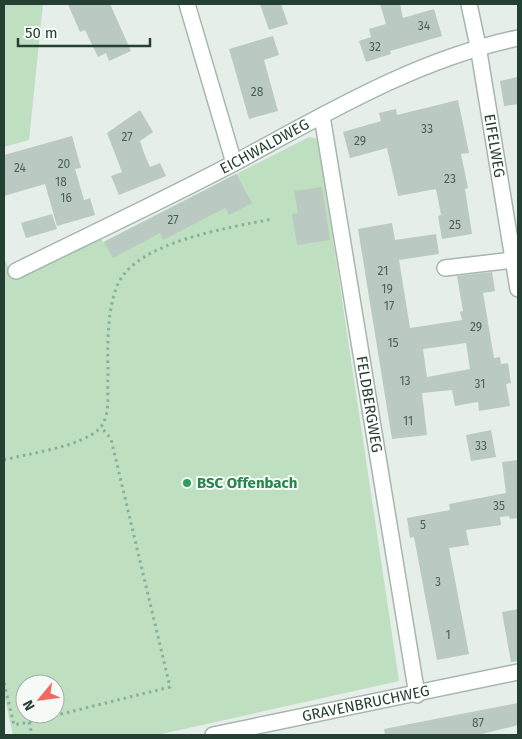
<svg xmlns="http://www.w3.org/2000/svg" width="522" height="739" viewBox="0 0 522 739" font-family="'Fira Sans',sans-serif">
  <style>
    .green { fill: #bfdfc1; fill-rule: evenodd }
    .building { fill: #bac9c1; fill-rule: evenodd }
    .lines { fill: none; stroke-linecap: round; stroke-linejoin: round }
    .minor-casing { stroke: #a7b6ae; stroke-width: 18 }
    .path { stroke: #86b19c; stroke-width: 3; stroke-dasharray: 2.5 4; stroke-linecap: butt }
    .minor { stroke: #fff; stroke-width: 15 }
    .leisure-dot { fill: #2e9e5b; stroke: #f6faf7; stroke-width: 2 }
    .labels { text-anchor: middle; stroke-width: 4; stroke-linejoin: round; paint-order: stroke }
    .number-label { font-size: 12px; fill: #4a6256 }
    .street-label { font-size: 15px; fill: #244033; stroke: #f6faf7 }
    .leisure-label { font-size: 15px; font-weight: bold; fill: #27864d; stroke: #f6faf7; text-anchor: start }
  </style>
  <rect width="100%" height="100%" fill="#e5eee8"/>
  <path class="green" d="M4 4H43L29 140 4 147Z
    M309 137 318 139 399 681 157 735H13L4 695V258L13 278 98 234 103 242ZM25 684H55V714H25Z"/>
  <path class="building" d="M68 4H110L131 51 109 61 106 53 98 57 85 30 80 32Z
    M260 4H281L288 24 269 30Z
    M380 4H400L403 18 434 9 442 36 390 51 391 54 366 62 359 41 371 37 369 29 386 24Z
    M273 36 279 55 264 60 278 111 249 119 229 49Z
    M518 77V104L504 106 500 81Z
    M458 100 469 153 461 154 468 188 465 189 472 234 442 239 438 216 441 215 436 189 398 196 387 148 350 158 343 132 381 121 379 113 396 109 397 115Z
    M140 110 153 132 140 141 144 153 150 167 160 163 166 176 119 195 111 176 122 172 107 133Z
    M72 136 81 168 75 169 80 186 84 200 90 198 95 215 57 226 45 184 4 196V155Z
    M236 174 252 203 229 215 225 208 163 240 160 233 113 258 104 242Z
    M322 187 330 240 297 245 292 214 298 213 294 191Z
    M52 214 57 229 26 238 21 223Z
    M392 223 395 240 436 234 439 254 399 260 410 328 462 320 460 312 463 311 457 276 492 272 495 291 483 293 494 358 500 357 501 364 508 363 511 383 506 384 510 406 479 411 478 402 455 406 452 390 422 393 427 435 392 439 358 229ZM466 343 470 369 427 377 423 349Z
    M491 430 496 457 471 461 466 435Z
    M518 460V518L510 519 509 516 500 517 501 525 466 530 469 545 449 548 469 654 437 660 414 537 410 538 407 518 450 510 449 504 506 493 502 462Z
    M518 609V661L511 662 502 612Z
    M518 703V725L478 735H385L384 729Z"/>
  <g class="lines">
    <g class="minor-casing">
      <g id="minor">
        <path d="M187 4 234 163"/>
        <path id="s1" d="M469 4 478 46 518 289"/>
        <path id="s2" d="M322 116 417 695"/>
        <path d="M445 268 513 260"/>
        <path id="s3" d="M16 271C89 235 164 200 236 162 327 113 417 59 518 38"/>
        <path id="s4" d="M213 735 518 672"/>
      </g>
    </g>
    <path class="path" d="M4 460C29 453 82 447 100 428 111 415 107 392 108 376 108 346 106 315 117 286 135 241 230 228 272 219
      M4 683 14 725 29 722 32 735
      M29 722 170 687 111 439 101 427"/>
    <use href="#minor" class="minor"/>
  </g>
  <circle class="leisure-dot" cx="187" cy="483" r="5"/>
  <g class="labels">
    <g class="number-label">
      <text x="424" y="30">34</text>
      <text x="375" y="51">32</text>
      <text x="257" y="96">28</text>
      <text x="427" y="133">33</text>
      <text x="127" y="141">27</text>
      <text x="360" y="145">29</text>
      <text x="64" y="168">20</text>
      <text x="20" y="172">24</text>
      <text x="450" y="183">23</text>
      <text x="61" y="186">18</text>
      <text x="66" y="202">16</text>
      <text x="173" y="224">27</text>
      <text x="455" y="229">25</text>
      <text x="383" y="275">21</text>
      <text x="387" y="293">19</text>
      <text x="389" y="310">17</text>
      <text x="476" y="331">29</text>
      <text x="393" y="347">15</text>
      <text x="405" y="385">13</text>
      <text x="480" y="388">31</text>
      <text x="408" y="425">11</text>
      <text x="481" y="450">33</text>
      <text x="499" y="510">35</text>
      <text x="423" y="529">5</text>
      <text x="438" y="586">3</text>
      <text x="448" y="639">1</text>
      <text x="478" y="727">87</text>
    </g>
    <g class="street-label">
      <text dy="5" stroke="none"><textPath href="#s3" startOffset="278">EICHWALDWEG</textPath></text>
      <text dy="5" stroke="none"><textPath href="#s1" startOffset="144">EIFELWEG</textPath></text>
      <text dy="5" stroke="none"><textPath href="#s2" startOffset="292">FELDBERGWEG</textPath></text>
      <text dy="5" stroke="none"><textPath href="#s4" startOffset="156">GRAVENBRUCHWEG</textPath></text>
    </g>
    <g class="leisure-label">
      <text x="197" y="488">BSC Offenbach</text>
    </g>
  </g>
  <rect width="522" height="739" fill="none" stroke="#244033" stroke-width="10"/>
  <g transform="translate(40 699) rotate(241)"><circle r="24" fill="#f6faf7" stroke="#a2b0a9"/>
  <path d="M0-4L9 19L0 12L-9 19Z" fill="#f06a62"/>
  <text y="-8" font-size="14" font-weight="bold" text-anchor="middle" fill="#244033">N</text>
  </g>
  <path d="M18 38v8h132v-8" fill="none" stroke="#244033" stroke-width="2.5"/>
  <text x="25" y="38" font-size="15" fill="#244033" stroke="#f6faf7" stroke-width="4" paint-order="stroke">50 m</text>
</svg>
